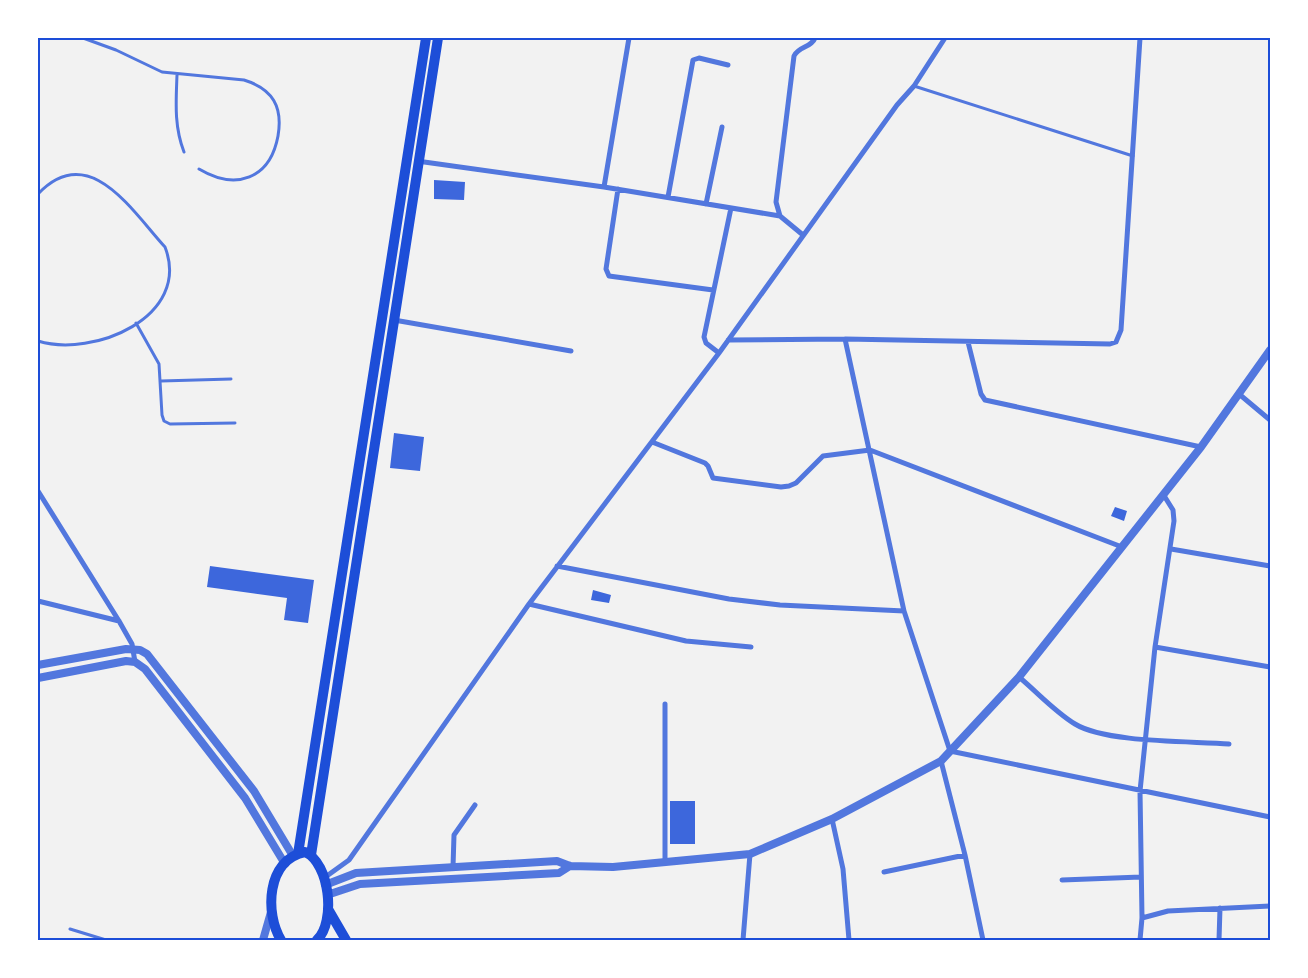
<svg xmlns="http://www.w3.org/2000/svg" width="1308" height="978" viewBox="0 0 1308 978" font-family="Literata,serif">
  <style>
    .building { fill: #3d67dc }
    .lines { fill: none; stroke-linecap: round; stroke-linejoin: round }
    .service { stroke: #5277de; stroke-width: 3 }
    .minor { stroke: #5277de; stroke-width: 5 }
    .tertiary { stroke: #5277de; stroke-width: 8 }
    .primary { stroke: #1d4ed8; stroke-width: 10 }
    .neatline { fill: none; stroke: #1d4ed8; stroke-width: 2 }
  </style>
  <rect width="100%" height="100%" fill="#f2f2f2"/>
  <path class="building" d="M434 180 465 182 464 200 434 199Z
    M394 433 424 437 420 471 390 468Z
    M1115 507 1127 511 1124 521 1111 516Z
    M210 566 314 580 308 623 284 620 287 598 207 587Z
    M593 590 611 595 609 603 591 600Z
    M670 801H695V844H670Z"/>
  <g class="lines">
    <path class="service" d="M83 38 116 50 162 72 244 80C273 89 283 107 278 136 270 179 236 191 199 169
      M177 75C176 102 174 126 184 152
      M914 86 1133 156
      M38 194C89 140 132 211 165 247 192 317 93 358 38 341
      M136 323 159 364 162 415 164 421 170 424 235 423
      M161 381 231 379
      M70 929 106 940"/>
    <path class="minor" d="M417 161 604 187 780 216
      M604 187 629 38
      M618 189 606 269 609 276 713 290
      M668 197 693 60 699 58 728 65
      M706 204 722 127
      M803 235 780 216 776 202 794 56C799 46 811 48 815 38
      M394 320 571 351
      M845 339 1110 344 1116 342 1121 330 1140 38
      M728 340 845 339 904 611 950 751 1270 817
      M968 342 981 394 985 400 1201 447
      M719 353 706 343 704 337 731 208
      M1239 394 1270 420
      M652 442 705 463 708 466 713 478 781 487 789 486 796 483 823 456 870 450 1122 547
      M38 491 119 621 132 644 135 662
      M1171 549 1270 566
      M557 566 729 599 780 605 904 611
      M38 601 119 621
      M529 604 686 641 751 647
      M1155 647 1270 667
      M1019 677C1037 692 1055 712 1075 724 1106 743 1190 741 1229 744
      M665 704V862
      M941 761 965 855 983 940
      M832 819 843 869 849 940
      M453 867 454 835 475 805
      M884 872 965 855
      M324 878 349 860 529 604 719 353 897 105 914 86 945 38
      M1062 880 1141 877
      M1142 918 1168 911 1270 906
      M743 940 750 854
      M1140 940 1142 918 1140 791 1155 647 1174 521 1173 510 1163 494
      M1219 940 1220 908"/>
    <path class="tertiary" d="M38 665 126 649 140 650 147 654 254 791 293 856
      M38 678 126 661 135 662 145 669 245 798 285 864
      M325 885 356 873 557 861 570 866 613 867 750 854 832 819 941 761 1019 677 1201 447 1270 350
      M327 895 360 884 559 873 570 866
      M263 940 271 912"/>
    <path class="primary" d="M298 854 426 38
      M311 855 438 38
      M328 909 346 940
      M281 940C265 914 266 860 305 852 330 863 336 922 317 940"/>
  </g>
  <rect width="1308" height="978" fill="none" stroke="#ffffff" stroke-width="78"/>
  <rect x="39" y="39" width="1230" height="900" class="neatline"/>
</svg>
